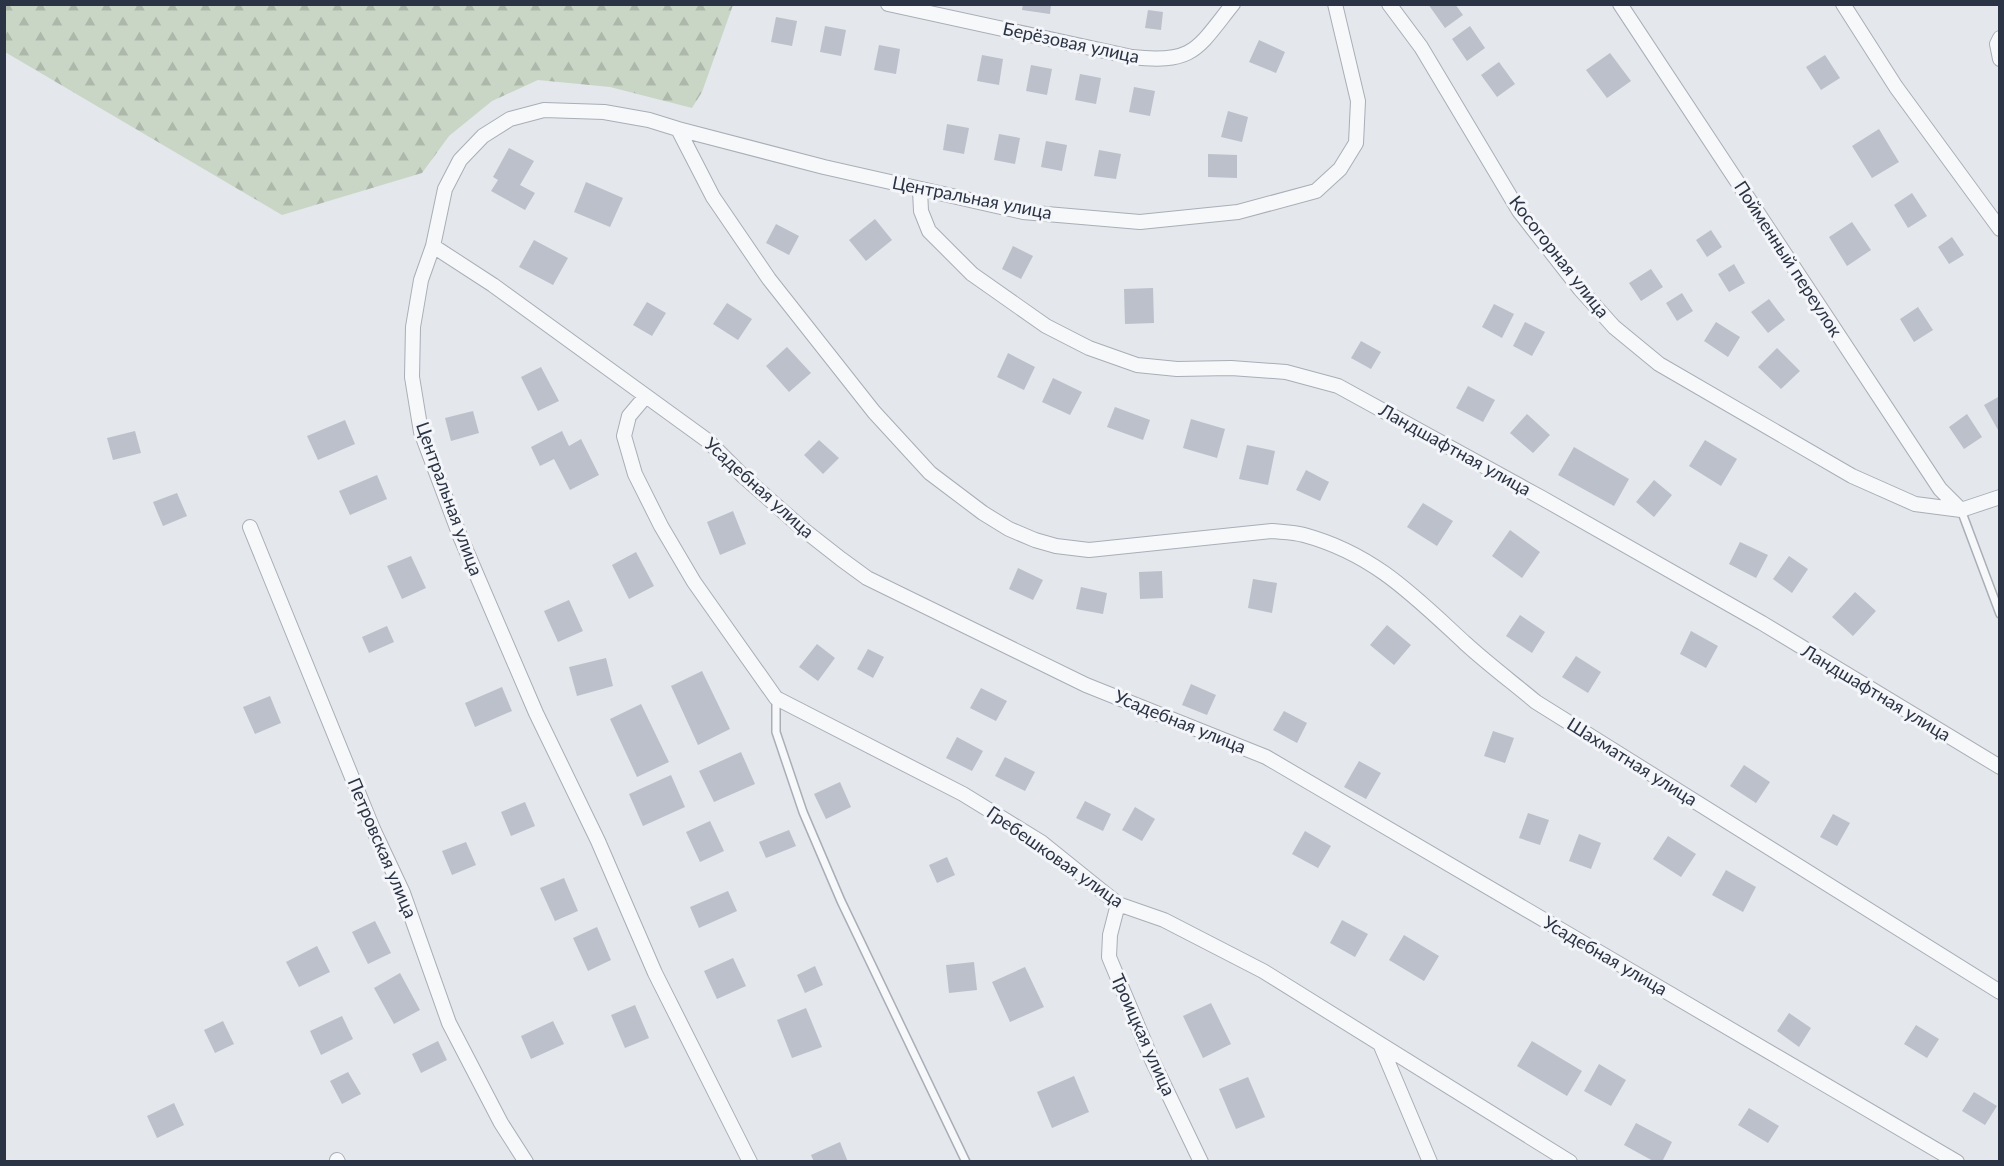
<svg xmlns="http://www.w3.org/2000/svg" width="2004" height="1166" viewBox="0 0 2004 1166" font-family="Lato,sans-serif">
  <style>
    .forest { fill: url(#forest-firs) }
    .building { fill: #bbc0ca }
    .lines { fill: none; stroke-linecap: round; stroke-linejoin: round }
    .lane-casing { stroke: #a9aeb7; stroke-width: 10 }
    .street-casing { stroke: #a9aeb7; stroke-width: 16 }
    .lane { stroke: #f7f8fa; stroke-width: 7 }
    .street { stroke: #f7f8fa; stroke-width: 14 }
    .labels { text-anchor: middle; stroke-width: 6; stroke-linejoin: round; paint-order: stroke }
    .street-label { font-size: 18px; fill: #2b3445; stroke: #f4f6f9 }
  </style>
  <defs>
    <pattern id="forest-firs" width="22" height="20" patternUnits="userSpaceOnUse" patternTransform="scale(1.5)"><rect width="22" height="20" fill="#c9d6c5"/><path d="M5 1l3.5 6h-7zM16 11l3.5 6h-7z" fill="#adb8ab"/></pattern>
  </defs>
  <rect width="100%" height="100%" fill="#e4e7ec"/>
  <path class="forest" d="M5 4H733V5L702 92 692 108 610 87 538 80 492 101 449 136 422 173 282 215 5 52Z"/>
  <path class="building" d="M1023 4H1051L1050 14 1022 10Z
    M1428 4H1455L1463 15 1445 28Z
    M1148 10 1163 12 1161 30 1145 28Z
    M776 17 797 21 792 46 771 42Z
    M825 26 846 30 841 56 820 52Z
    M1470 26 1485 48 1467 61 1452 39Z
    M1259 40 1285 52 1276 73 1249 62Z
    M879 45 900 49 896 74 874 70Z
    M1610 53 1631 81 1607 98 1586 70Z
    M982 55 1003 59 999 85 977 81Z
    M1825 55 1840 78 1821 90 1806 67Z
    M1499 62 1515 84 1497 97 1481 75Z
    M1031 65 1052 69 1047 95 1026 91Z
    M1080 74 1101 78 1096 104 1075 100Z
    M1134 87 1155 91 1150 116 1129 112Z
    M1228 111 1248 117 1242 142 1221 137Z
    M947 124 969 128 964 154 943 150Z
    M1879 129 1899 162 1872 178 1852 146Z
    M999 134 1020 138 1015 164 994 160Z
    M1046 141 1067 145 1062 171 1041 167Z
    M509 148 534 161 520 185 535 193 525 210 491 191 498 180 493 177Z
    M1099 150 1121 154 1116 179 1094 176Z
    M1208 154 1237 155V178L1208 177Z
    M586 182 623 198 610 227 574 212Z
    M1912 193 1927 216 1908 228 1894 205Z
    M875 219 892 240 866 261 849 240Z
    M1852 222 1871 250 1847 266 1829 237Z
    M776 224 799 236 789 255 766 243Z
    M1711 230 1722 247 1707 257 1696 240Z
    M1952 237 1964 255 1949 264 1938 247Z
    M534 240 568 258 553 285 519 267Z
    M1013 246 1033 256 1021 279 1002 269Z
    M1734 264 1745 283 1729 292 1718 274Z
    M1651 269 1663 287 1641 301 1629 283Z
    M1153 288 1154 323 1125 324 1124 289Z
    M1682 293 1693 311 1677 321 1666 303Z
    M1769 299 1785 320 1768 333 1751 312Z
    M647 302 666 313 652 336 633 325Z
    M727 303 752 319 738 340 713 324Z
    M1494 304 1514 314 1502 338 1482 327Z
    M1918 307 1933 330 1914 342 1900 319Z
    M1525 322 1545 332 1532 356 1513 346Z
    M1716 322 1740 337 1728 357 1704 341Z
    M1361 341 1381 352 1371 369 1351 358Z
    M787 347 811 373 789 392 766 366Z
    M1777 348 1800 371 1781 389 1758 367Z
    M1008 353 1035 367 1024 390 997 377Z
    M541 367 559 401 538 411 521 377Z
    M1053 378 1082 392 1070 415 1042 402Z
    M1468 386 1495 400 1483 422 1456 408Z
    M2000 396V429L1998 430 1984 405Z
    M1115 407 1150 420 1143 440 1107 427Z
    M473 411 479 433 451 441 445 418Z
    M1527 414 1550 435 1533 453 1510 433Z
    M1967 414 1982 437 1964 449 1949 427Z
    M1191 419 1225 429 1217 458 1183 448Z
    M345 420 355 444 318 460 307 436Z
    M135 431 141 453 113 460 107 438Z
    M562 431 569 446 581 439 599 475 570 490 554 459 540 466 531 447Z
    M819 440 839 458 823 474 804 455Z
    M1705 440 1737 459 1721 486 1689 466Z
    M1247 445 1275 451 1268 485 1239 479Z
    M1574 447 1629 479 1614 506 1558 475Z
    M1306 470 1329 482 1320 501 1296 490Z
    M377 475 387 499 350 515 339 491Z
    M1654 480 1672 495 1654 517 1636 502Z
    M177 493 187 516 163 526 153 502Z
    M1423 503 1453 521 1437 546 1407 527Z
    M733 511 746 544 720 555 707 522Z
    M1510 530 1540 552 1522 578 1492 556Z
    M1740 542 1768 555 1756 578 1729 564Z
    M636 552 654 586 629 599 612 565Z
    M411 556 426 588 402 599 387 566Z
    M1789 556 1808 569 1792 593 1773 579Z
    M1018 568 1043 580 1033 600 1009 589Z
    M1162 571 1163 598 1140 599 1139 572Z
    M1253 579 1277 583 1272 613 1248 608Z
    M1081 587 1107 593 1103 614 1076 609Z
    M1855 592 1876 611 1853 636 1832 617Z
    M569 600 583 631 558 642 544 611Z
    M1520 615 1545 632 1532 653 1506 636Z
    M1387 625 1411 645 1394 665 1370 645Z
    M387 626 394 642 369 653 362 637Z
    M1691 631 1718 646 1706 668 1680 654Z
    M817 644 835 658 818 681 799 667Z
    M868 649 884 657 873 678 857 669Z
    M1576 656 1601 672 1588 693 1562 677Z
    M606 658 613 686 577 696 569 667Z
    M702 671 730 729 698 745 671 686Z
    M1191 684 1216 695 1207 715 1182 705Z
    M502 687 512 711 475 727 465 703Z
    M981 688 1007 701 996 721 970 708Z
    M270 696 281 723 255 734 243 707Z
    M641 704 669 762 637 777 610 719Z
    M1284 711 1307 723 1297 743 1273 730Z
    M1493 731 1514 738 1505 763 1484 756Z
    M957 737 983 751 972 771 946 758Z
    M741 752 755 784 714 802 699 771Z
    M1005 757 1035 772 1025 791 995 776Z
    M1359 761 1381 773 1366 799 1344 787Z
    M1744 765 1770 782 1756 803 1730 786Z
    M671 775 685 807 643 826 629 794Z
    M840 782 851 807 826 819 814 794Z
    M1085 801 1111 814 1103 831 1076 818Z
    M525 802 535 826 511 836 501 812Z
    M1135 807 1155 819 1142 841 1122 830Z
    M1528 813 1549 820 1540 845 1519 838Z
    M1833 814 1850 823 1837 846 1820 837Z
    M710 821 724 851 700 862 686 832Z
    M789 830 796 846 766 858 759 842Z
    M1305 831 1331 846 1318 868 1292 854Z
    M1579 834 1601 843 1591 869 1569 861Z
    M1668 836 1696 854 1681 877 1653 859Z
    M466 842 476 865 452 875 442 851Z
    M947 857 955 875 937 883 929 865Z
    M1726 870 1756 887 1743 912 1712 895Z
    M564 878 578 911 555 921 540 888Z
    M728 891 737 911 699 928 690 907Z
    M1342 920 1368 934 1355 957 1330 943Z
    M375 921 391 953 368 964 352 932Z
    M597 927 611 960 588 971 573 938Z
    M1404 935 1439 956 1424 981 1389 960Z
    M317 946 330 972 299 987 286 962Z
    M733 958 746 986 717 999 704 971Z
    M974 962 977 990 949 993 946 965Z
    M815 966 823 985 805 993 797 975Z
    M1025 967 1044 1007 1010 1022 992 982Z
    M400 973 420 1010 394 1024 374 988Z
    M1211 1003 1231 1044 1203 1058 1183 1016Z
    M635 1005 649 1038 625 1048 611 1015Z
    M806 1008 822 1047 792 1058 777 1020Z
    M1789 1013 1811 1028 1799 1047 1777 1031Z
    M342 1016 353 1039 321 1055 310 1031Z
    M223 1021 234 1044 215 1053 204 1030Z
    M553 1021 564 1044 531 1059 521 1036Z
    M1916 1025 1939 1039 1927 1058 1904 1044Z
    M438 1041 447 1060 421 1073 412 1054Z
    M1532 1041 1582 1071 1567 1096 1517 1066Z
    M1599 1064 1626 1080 1611 1106 1584 1091Z
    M348 1072 361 1094 342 1104 330 1081Z
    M1074 1076 1089 1112 1052 1128 1037 1092Z
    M1248 1077 1265 1117 1236 1129 1219 1089Z
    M1974 1092 1997 1106 1985 1125 1962 1111Z
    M174 1103 184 1125 157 1138 147 1116Z
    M1749 1108 1779 1126 1768 1143 1738 1125Z
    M1636 1123 1672 1142 1662 1162H1655L1624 1145Z
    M840 1142 848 1162H814L811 1155Z"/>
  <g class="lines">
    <g class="lane-casing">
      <path id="lane" d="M1961 510 2000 614
        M776 698V732L803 812 841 901 966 1162"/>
    </g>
    <g class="street-casing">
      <path id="street" d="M888 4 1132 57C1194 64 1197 49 1233 4
        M1389 4 1421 47 1519 211 1580 289 1614 327 1659 364 1852 476 1915 504 1961 510 2000 497
        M1620 4 1940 489 1961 510
        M1843 4 1896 87 2000 229
        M2000 38 1997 44 2000 59
        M678 129 824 167 1023 212 1140 222 1238 212 1316 191 1340 169 1356 143 1358 101 1335 4
        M920 190 921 211 929 231 972 274 1046 326 1089 348 1137 365 1177 369 1231 368 1286 372 1338 386 1542 498 1762 623 2000 767
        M433 246 493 285 708 441 743 476 804 530 841 559 867 578 1086 685 1266 757 1957 1162
        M645 397 629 416 624 436 635 474 661 526 694 582 776 698 963 794 1041 842 1118 904 1164 920 1263 971 1570 1162
        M250 527 373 829 403 893 449 1023 501 1123 526 1162
        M1118 904 1110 935 1109 957 1152 1060 1201 1162
        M1381 1046 1430 1162
        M337 1160 338 1162
        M750 1162 655 973 598 841 536 713 460 536 421 432 412 377 413 327 421 280 433 246 445 189 460 160 483 136 510 119 544 110 604 112 649 120 678 129 713 197 769 279 874 412 930 473 983 513 1009 529 1035 540 1056 546 1089 550 1272 531C1282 532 1294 532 1304 535 1374 554 1414 596 1465 643 1488 664 1512 682 1536 702L2000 992"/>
    </g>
    <use href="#lane" class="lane"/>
    <use href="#street" class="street"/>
  </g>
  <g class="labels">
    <g class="street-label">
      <text transform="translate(1071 43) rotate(12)" y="6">Берёзовая улица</text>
      <text transform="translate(972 198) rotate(11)" y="6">Центральная улица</text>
      <text transform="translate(1559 257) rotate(52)" y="6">Косогорная улица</text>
      <text transform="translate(1788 259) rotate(57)" y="6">Пойменный переулок</text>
      <text transform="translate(1455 450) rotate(29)" y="6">Ландшафтная улица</text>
      <text transform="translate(759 488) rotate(42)" y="6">Усадебная улица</text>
      <text transform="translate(449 499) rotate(70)" y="6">Центральная улица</text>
      <text transform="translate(1876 693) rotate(31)" y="6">Ландшафтная улица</text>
      <text transform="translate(1180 722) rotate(22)" y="6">Усадебная улица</text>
      <text transform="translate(1632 762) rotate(32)" y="6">Шахматная улица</text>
      <text transform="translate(382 848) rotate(67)" y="6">Петровская улица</text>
      <text transform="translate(1055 857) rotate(35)" y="6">Гребешковая улица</text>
      <text transform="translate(1605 956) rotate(30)" y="6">Усадебная улица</text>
      <text transform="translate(1143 1035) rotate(66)" y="6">Троицкая улица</text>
    </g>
  </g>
  <rect width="2004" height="1166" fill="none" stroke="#2b3445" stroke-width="12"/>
</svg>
